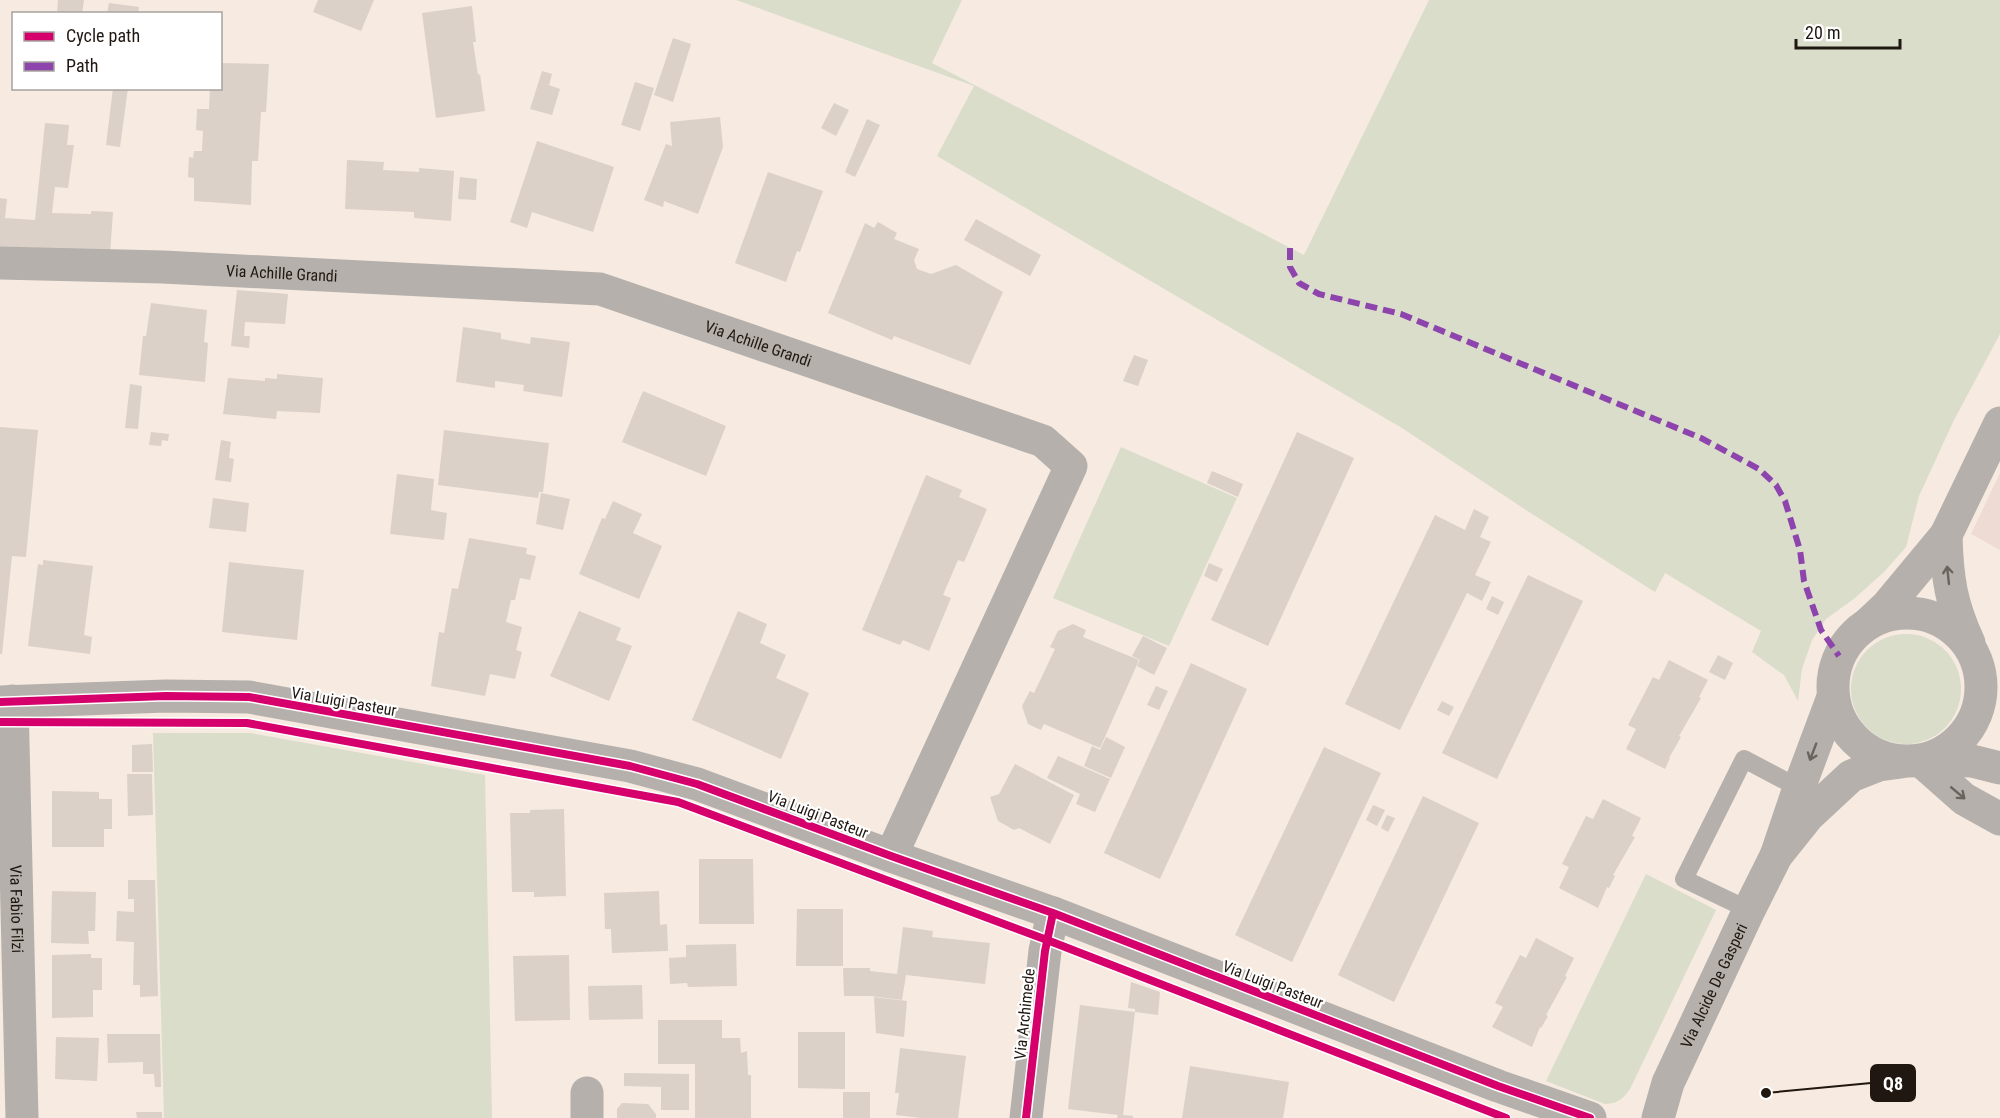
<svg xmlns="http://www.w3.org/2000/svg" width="2000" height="1118" viewBox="0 0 2000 1118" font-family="'Roboto Condensed',sans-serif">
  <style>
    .industrial { fill: #eedbd3 }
    .green { fill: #d9ddca }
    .building { fill: #dbd1c9 }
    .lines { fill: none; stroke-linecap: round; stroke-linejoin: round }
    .lane { stroke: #b5b0ab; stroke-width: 18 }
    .street { stroke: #b5b0ab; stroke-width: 33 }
    .quiet { stroke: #8e44ad; stroke-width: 6; stroke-dasharray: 12 6; stroke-linecap: butt }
    .cycleway-casing { stroke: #fff; stroke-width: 11 }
    .cycleway { stroke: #d6006c; stroke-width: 8 }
    .oneway { stroke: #6a645e }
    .labels { text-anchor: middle; stroke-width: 4.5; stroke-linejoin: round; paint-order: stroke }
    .street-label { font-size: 16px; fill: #201710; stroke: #fff }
    .leader { fill: none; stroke: #201710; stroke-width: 2 }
    .callout-dot { fill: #201710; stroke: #fff; stroke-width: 2 }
    .callout { fill: #201710; stroke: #201710; stroke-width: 2 }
    .callout-label { font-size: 18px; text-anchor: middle; font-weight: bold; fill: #fff }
  </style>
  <rect width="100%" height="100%" fill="#f6eae1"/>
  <path class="industrial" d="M2000 473V550L1971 534Z"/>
  <path class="green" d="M736 0H962L932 63 1304 255 1429 0H2000V334L1954 420 1919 496 1906 547 1884 572 1855 598 1826 619 1812 640 1802 669 1798 701 1784 675 1752 652 1761 631 1665 573 1655 592 1529 512 1402 428 937 156 974 86Z
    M1121 447 1237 498 1169 646 1053 598Z
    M1851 689a55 55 0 1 1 110 0a55 55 0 1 1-110 0Z
    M153 733H250L485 775 492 1118H164Z
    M1646 874 1716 910 1630 1089C1623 1099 1618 1103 1605 1104L1546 1081Z"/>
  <path class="building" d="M58 0H84L82 14H57Z
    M318 0H374L361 31 313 12Z
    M109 3 139 7 138 14H107Z
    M472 6 476 42H473L478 75 480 74 485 111 436 118 422 13Z
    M673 38 691 44 673 102 654 95Z
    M220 63 269 64 266 112H261L258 161H252L251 205 194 201V178L188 177 189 157 193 158 194 151H202L203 131 196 130 197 109H209L210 88H220Z
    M542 71 552 74 549 85 560 89 552 115 530 109Z
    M635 82 654 88 640 131 621 125Z
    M113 88H128L120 147 106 145Z
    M834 103 849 110 836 136 821 128Z
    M720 117 723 147 698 214 664 201 663 207 644 200 666 144 672 146 670 122Z
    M867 119 880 125 855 177 845 172Z
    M45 123 69 125 67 145H74L68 188 55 187 52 213 91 214V211L113 212 110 254 0 247V198L7 199 5 218 35 220Z
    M537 141 614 167 593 232 532 212 527 228 510 222Z
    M347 160 384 162 383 170 419 172V168L454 171 451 221 414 218V212L345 209Z
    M768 172 823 191 800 252 797 251 786 282 735 263Z
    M460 177 477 179 476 200 458 199Z
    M976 219 1041 255 1030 276 964 240Z
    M878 222 897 233 894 239 919 249 914 260 917 269 931 274 956 265 1003 292 970 365 894 336 892 340 828 313 865 223 874 228Z
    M237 290 288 294 285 324 245 322 244 336H250L249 348 231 346Z
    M151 303 207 310 204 342 208 343 205 382 139 375 143 336H146Z
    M463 327 501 333V339L530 344 531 337 570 342 562 397 523 391 524 385 495 381V388L456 382Z
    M1134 355 1148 360 1138 386 1123 381Z
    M277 374 323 378 320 413 277 411 276 419 223 414 228 378 265 381V378L277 379Z
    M130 384 142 386 138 429 125 428Z
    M643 391 726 426 706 476 622 442Z
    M0 427 38 430 26 557 12 556 2 654H0Z
    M444 430 549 443 543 492H539L538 498 438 485Z
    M151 432 169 434 168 441 162 440 161 446 149 445Z
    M1297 432 1354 458 1268 646 1211 620Z
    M221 440 231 442 229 458 234 459 231 482 215 480Z
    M1212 471 1243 484 1238 497 1207 483Z
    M397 474 434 479 431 510 447 513 444 540 390 534Z
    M926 475 962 490 959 497 987 509 964 562 958 560 943 595 951 598 929 651 903 640 900 645 862 630Z
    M541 493 570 499 563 530 536 524Z
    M213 498 249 503 246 532 209 528Z
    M613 501 642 514 633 533 662 546 639 599 579 574 602 518 605 519Z
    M1474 509 1489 517 1480 537 1491 542 1475 575 1491 582 1482 601 1467 593 1400 730 1345 704 1435 515 1465 530Z
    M469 538 527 548 526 554 536 556 530 580 520 578 515 600H511L506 622 522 627 516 650 522 652 515 679 490 674 485 696 431 686 439 632 444 633 452 588 458 589Z
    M43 560 93 566 84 635 92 637 90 654 28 646 38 564 43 565Z
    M229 562 304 570 297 640 222 632Z
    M1209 563 1223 569 1217 582 1204 576Z
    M1528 575 1583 601 1497 779 1442 753Z
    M1492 596 1504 602 1498 615 1486 609Z
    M579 611 621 628 616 640 632 646 609 701 550 676Z
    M738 611 767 624 760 643 786 655 776 678 809 693 781 759 692 720Z
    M1073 624 1086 630 1083 637 1139 660 1100 748 1044 724 1041 730 1028 724 1022 706 1030 691 1034 693 1055 649 1050 647 1058 631Z
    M1143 636 1167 648 1154 675 1137 666 1140 660 1132 656Z
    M1718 655 1733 663 1725 680 1709 672Z
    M1669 660 1708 680 1699 697 1701 698 1679 736 1681 737 1669 758H1670L1665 769 1626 749 1636 729 1628 725 1653 677 1659 680Z
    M1191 663 1247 689 1160 879 1104 853Z
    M1156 686 1168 691 1159 710 1147 705Z
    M1442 701 1454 707 1449 716 1437 710Z
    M1106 737 1125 747 1111 778 1084 766 1092 746 1100 750Z
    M152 744 153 772H132V745Z
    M1324 747 1381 773 1292 962 1235 935Z
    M1058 756 1110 779 1095 812 1076 804 1080 794 1047 778Z
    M1015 764 1074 795 1050 844 1019 828 1014 830 998 821 990 797 999 794Z
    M127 774H152L153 815 128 816Z
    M52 791 99 792V799H112V829H104V847H52Z
    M1423 796 1479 823 1394 1002 1338 975Z
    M1603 799 1641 818 1632 836 1635 837 1613 875 1615 876 1609 888 1607 887 1598 908 1559 888 1569 867 1562 864 1586 816 1593 819Z
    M1373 805 1385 810 1377 826 1366 820Z
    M564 809 566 896 534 897V892H512L510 813H530V810Z
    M1387 815 1395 818 1388 832 1381 828Z
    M699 859H753L754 924H699Z
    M128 880H155L158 996 140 997V985H133L134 942 116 941 117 911 134 912V899H128Z
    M52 891 96 892 95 931H88L89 944 51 943Z
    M659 891 660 925 667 924 668 951 612 953 611 929H605L604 893Z
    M797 909H843V966H796Z
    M903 927 933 931 932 937 990 943 985 984 906 975 902 1000 871 996H844L843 968H870V971L897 974Z
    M1536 938 1574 958 1565 976 1567 977 1546 1015 1548 1016 1541 1028 1540 1027 1532 1047 1492 1027 1503 1007 1495 1003 1520 955 1526 958Z
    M736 944 737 986 688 987 687 983 670 984 669 958 686 957V945Z
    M91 954V958H102V990H93V1017L52 1018V955Z
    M569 955 570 1020 515 1021 513 956Z
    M1131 982 1160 992 1158 1015 1135 1012V1009L1128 1008Z
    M642 985 643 1019 589 1020 588 986Z
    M874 997 907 1001 904 1037 876 1033Z
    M1080 1005 1135 1012 1123 1115 1133 1116V1118H1117L1118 1115 1068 1109Z
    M658 1020H722V1038H740L741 1053 747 1051 748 1075H751V1118H695V1064H658Z
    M798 1032H845V1089L798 1088Z
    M107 1034H160L161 1087H155L154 1074H143V1062L108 1063Z
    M56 1037 99 1038 97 1081 55 1079Z
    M900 1048 966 1056 958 1118H921L896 1115 899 1093H895Z
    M1190 1066 1289 1082 1283 1118H1182Z
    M624 1073 689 1074V1110H661V1087L624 1086Z
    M843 1092H870V1118H843Z
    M622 1103 648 1104 656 1114V1118H617V1109Z
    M136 1112H162V1118H137Z"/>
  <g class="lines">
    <path class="lane" d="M1749 910 1684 879 1744 759 1799 788"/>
    <g class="street">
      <path id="s1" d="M0 263 163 267 600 289 1043 441 1071 466 891 856"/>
      <path d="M1946 535 2000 423"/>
      <circle cx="1907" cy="687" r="74"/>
      <path d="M1869 623 1887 606 1946 535C1947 578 1951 604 1969 643"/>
      <path d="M1833 697 1799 788 1776 856 1808 816 1851 776 1879 765 1901 762"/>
      <path id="s2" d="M12 701 22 1118"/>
      <path d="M0 702 166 696 249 697 630 766 697 784 891 856 1053 913 1498 1086 1590 1118"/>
      <path d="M1926 760 1972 761 2000 768"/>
      <path d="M1921 761 1964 799 2000 819"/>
      <path d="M587 1093V1118"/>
      <path d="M1026 1118 1045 951 1053 913"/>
      <path id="s3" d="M1658 1118 1668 1083 1749 910 1776 856"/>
    </g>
    <path class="quiet" d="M1290 248V267L1299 283 1319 294 1401 314 1701 438 1759 469 1776 485 1785 501 1800 550 1804 581 1821 630 1839 656"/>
    <g class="cycleway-casing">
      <path id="cycleway" d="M0 702 166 696 249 697 630 766 697 784 891 856 1053 913 1498 1086 1590 1118
        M0 722 247 723 678 802 1047 940 1506 1118
        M1026 1118 1045 951 1053 913"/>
    </g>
    <use href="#cycleway" class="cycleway"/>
  </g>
  <defs><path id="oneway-shaft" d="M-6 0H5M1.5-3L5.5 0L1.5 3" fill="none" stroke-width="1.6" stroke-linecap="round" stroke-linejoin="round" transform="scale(1.5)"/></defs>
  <g class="oneway">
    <use href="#oneway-shaft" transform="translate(1948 575) rotate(-96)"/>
    <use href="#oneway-shaft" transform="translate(1813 752) rotate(111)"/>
    <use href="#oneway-shaft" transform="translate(1958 793) rotate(40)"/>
  </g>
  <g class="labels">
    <g class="street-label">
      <text dy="6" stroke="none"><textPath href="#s1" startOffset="282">Via Achille Grandi</textPath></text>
      <text dy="6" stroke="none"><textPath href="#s1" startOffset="768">Via Achille Grandi</textPath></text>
      <text transform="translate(344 701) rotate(10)" y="6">Via Luigi Pasteur</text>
      <text transform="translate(818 814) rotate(21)" y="6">Via Luigi Pasteur</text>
      <text dy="6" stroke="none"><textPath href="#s2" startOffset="208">Via Fabio Filzi</textPath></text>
      <text transform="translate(1273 984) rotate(21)" y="6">Via Luigi Pasteur</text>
      <text dy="6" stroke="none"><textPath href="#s3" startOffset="144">Via Alcide De Gasperi</textPath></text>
      <text transform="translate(1024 1014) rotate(-84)" y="6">Via Archimede</text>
    </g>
  </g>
  <path class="leader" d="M1766 1093L1871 1083"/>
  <circle class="callout-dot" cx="1766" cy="1093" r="6"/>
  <rect class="callout" x="1871" y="1065" width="44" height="36" rx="6"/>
  <g class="callout-label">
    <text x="1893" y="1090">Q8</text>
  </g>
  <rect x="12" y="12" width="210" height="78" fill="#ffffff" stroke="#a6a29f" stroke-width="1.5"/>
  <rect x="24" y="32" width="30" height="9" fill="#d6006c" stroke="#a6a29f" stroke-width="1.5"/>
  <text x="66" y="42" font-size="18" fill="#201710">Cycle path</text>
  <rect x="24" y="62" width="30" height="9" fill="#8e44ad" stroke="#a6a29f" stroke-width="1.5"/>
  <text x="66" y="72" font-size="18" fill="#201710">Path</text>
  <path d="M1796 39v9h104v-9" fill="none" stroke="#201710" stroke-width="3"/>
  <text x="1805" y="39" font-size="18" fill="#201710" stroke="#ffffff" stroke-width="4.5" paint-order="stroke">20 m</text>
</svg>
